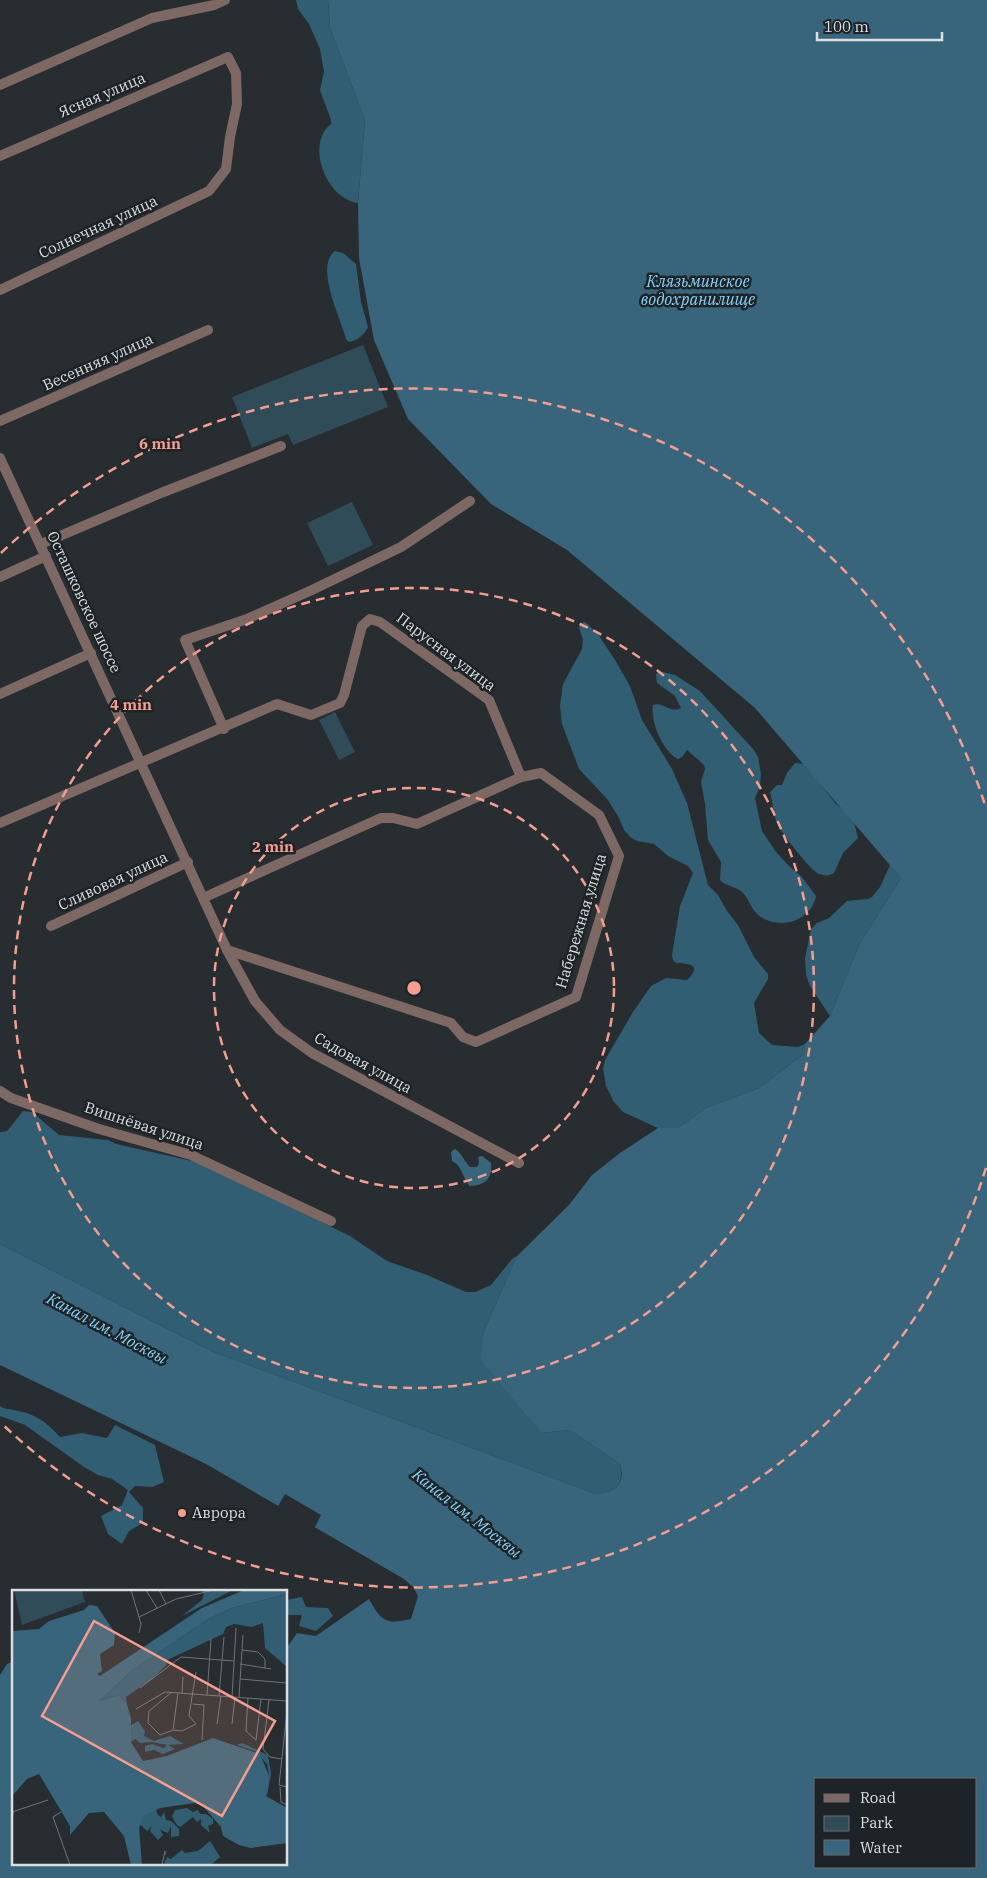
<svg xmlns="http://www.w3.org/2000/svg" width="987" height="1878" viewBox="0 0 987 1878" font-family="'IBM Plex Serif',serif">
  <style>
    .green { fill: #304c59 }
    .forest { fill: #315e73 }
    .water { fill: #38657b; fill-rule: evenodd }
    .pier { fill: #272d30 }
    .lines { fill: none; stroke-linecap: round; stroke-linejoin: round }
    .minor { stroke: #7d6864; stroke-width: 10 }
    .tertiary { stroke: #7d6864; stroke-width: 10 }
    .ring { fill: none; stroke: #f59d8e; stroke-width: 2.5; stroke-dasharray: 9 6 }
    .poi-dot { fill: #f59d8e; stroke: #1d2326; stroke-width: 2 }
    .labels { text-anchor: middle; stroke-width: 5; stroke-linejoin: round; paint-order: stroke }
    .street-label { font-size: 15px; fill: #dbdfe1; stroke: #1d2326 }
    .poi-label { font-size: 15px; fill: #dbdfe1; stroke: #1d2326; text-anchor: start }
    .water-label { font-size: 16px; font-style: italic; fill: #87d2f7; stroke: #1d2326 }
    .inset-road { fill: none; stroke: #6f7477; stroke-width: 1 }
    .view { fill: #f59d8e; fill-opacity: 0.15; stroke: #f59d8e; stroke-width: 2.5 }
    .inset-edge { fill: none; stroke: #dbdfe1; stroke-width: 2.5 }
    .centre { fill: #f59d8e; stroke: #1d2326; stroke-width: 2.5 }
    .ring-label { font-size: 15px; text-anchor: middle; font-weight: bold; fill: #f59d8e; stroke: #1d2326; stroke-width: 5; stroke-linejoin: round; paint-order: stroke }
  </style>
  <rect width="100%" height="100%" fill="#272d30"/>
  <path class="green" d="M363 345 388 407 293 445 288 434 252 448 232 397Z
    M352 502 373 545 328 566 307 523Z
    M335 712 355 752 339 760 319 720Z"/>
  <path class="forest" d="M296 0H328L330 28 365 120 358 203C326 199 305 144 331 124V120L320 90 324 72 320 49 309 24 298 9Z
    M335 251 343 253 356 264 361 302 368 327C365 334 357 341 349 342L346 339C341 319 314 266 335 251Z
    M585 622 598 634 615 660 630 686 642 720 672 769 687 803 708 885 718 895 727 911 738 925 754 957 768 974V979L754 1003 759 1033 772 1045 798 1047 805 1044 804 1054 759 1088 706 1108 678 1128H658L623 1112 614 1102 606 1086 603 1069 605 1060 633 1012 651 986 666 978 687 980C702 966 691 963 676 963L673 960 672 955 680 906 693 873 688 866 668 856 654 844 637 841 630 837 624 830 619 818 608 800 579 769 562 724 560 706 563 684 582 649 583 640 579 627 580 623Z
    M659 671 675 675 700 691 754 750 758 757 761 774 760 786 755 798 762 831 776 852 791 868 801 876 816 896C811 922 778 931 758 915 751 909 749 899 743 893 737 886 726 887 720 880L721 862 708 840 705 804 701 782 705 769 704 765 687 750 682 757 678 759C663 752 650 721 653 705 663 701 670 714 681 708L675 696 657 683 656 674Z
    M795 763 804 764 810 770 836 804 850 815 855 826 858 838 843 853 834 873C829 876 825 876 819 874 810 870 781 833 777 823 773 813 773 802 770 792L777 785H782L787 773Z
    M890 865 901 878 859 945 830 1016 810 986 806 975 805 958 811 929 817 923 829 918 847 901 868 899 872 897 880 887Z
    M23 1111 32 1112 59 1135 108 1140 116 1144 201 1163 350 1236 387 1261 427 1275 466 1292H475L491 1285 513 1258 517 1256 484 1331 481 1359 541 1433 570 1430 620 1464C625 1485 615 1492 596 1494L211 1351 0 1244V1132L7 1131Z
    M0 1406 3 1408C31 1413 40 1415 60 1437L82 1433 107 1438 115 1425 155 1445 164 1482 152 1487 135 1486 129 1492 143 1508V1523L129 1531 122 1544 108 1534 101 1516 122 1505 128 1490 112 1479 98 1475 84 1467 25 1425 0 1416Z
    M302 1597 306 1607 328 1608 333 1616 316 1631 299 1626 302 1615H286V1600Z"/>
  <path class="water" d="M328 0H987V1878H0V1675L7 1664 14 1661V1864H286V1649L297 1633 316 1636 369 1599C381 1621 386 1625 411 1619L418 1596 413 1587 404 1579 206 1464 0 1365V1244L211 1351 596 1494C615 1492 626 1485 620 1464L570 1430 541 1433 480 1359 484 1331 517 1256 569 1205 592 1175 620 1153 658 1128H678L706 1108 759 1088 804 1054 805 1044 830 1016 859 945 901 878 755 708 567 550 491 504 408 419 374 340 359 258 358 203 365 120 330 28ZM816 1779H976V1867H816Z
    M455 1149C461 1152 465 1162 470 1167H477L479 1163 478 1157 482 1156 491 1163C493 1178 485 1186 470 1186 462 1178 463 1166 452 1161L451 1152Z"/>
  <path class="pier" d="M285 1494 321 1515 314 1529 277 1508Z"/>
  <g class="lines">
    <path class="minor" d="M0 85 152 18 214 5 225 0
      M0 156 228 57 236 73 237 104 230 137 226 169 209 191 0 290
      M0 421 208 330
      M41 544 161 493 281 446
      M0 577 46 556
      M0 694 91 653
      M224 729 185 640 247 619 312 590 401 547 470 501
      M0 823 277 704 311 715 340 703 344 695 362 626 370 619 380 622 489 700 521 777
      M203 898 381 818H393L417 824 521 777 541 773 599 815 619 856 576 997 476 1042 463 1037 451 1023 227 950
      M51 926 188 862
      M227 950 255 1001 280 1030 312 1053 519 1163
      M0 1091 11 1098 99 1129 191 1155 331 1221"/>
    <path class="tertiary" d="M0 458 227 950"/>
  </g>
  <g class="ring">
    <circle cx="414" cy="988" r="200"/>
    <circle cx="414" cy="988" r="400"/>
    <path d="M986 1168A600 600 0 0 1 1 1423M1 553A600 600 0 0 1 986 808"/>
  </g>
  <circle class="poi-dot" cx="182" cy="1513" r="5"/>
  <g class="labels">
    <g class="street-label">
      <text transform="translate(102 95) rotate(-23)" y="5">Ясная улица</text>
      <text transform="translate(98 227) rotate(-25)" y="5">Солнечная улица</text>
      <text transform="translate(98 362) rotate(-24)" y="5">Весенняя улица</text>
      <text transform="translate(84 602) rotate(65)" y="5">Осташковское шоссе</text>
      <text transform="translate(446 652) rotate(37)" y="5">Парусная улица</text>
      <text transform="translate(113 881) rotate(-25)" y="5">Сливовая улица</text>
      <text transform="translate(581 921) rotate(-73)" y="5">Набережная улица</text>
      <text transform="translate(363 1063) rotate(29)" y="5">Садовая улица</text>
      <text transform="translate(144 1126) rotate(18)" y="5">Вишнёвая улица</text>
    </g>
    <g class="poi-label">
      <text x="192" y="1518">Аврора</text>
    </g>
    <g class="water-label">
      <text x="698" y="287">Клязьминское<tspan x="698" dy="18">водохранилище</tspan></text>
      <text transform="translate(107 1328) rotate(28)" y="6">Канал им. Москвы</text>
      <text transform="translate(467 1513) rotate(38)" y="6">Канал им. Москвы</text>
    </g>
  </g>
  <g transform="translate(12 1590)">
    <rect width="275" height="275" fill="#272d30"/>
    <path d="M2 0H70L73 12 10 35Z" fill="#304c59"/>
    <path d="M189 0H221L170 26 190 10 192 4ZM275 4V77L253 58 251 33 240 37 222 34 214 37 211 44 155 70 154 75 141 88 114 107 115 114 107 105 87 111 122 79 196 29 220 18ZM126 131 133 141 132 146 142 151 158 146 172 154 156 155 163 159 151 164 142 160 133 162V156L140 154 152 158 155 155 140 152 128 153 123 149 119 152 118 136ZM230 153 256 165 259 184 255 206 253 199 257 186 255 174 243 161 225 155ZM149 217 144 220 145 224 149 227 152 222 154 230 159 231 167 239V246L159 247V236L156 243 148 240 151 245 146 250 138 241 140 236 135 241 129 235 126 238 128 228 135 222ZM175 218 181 222 186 220 188 224H194L201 229V234L196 236 198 243 189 235V229L185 232 181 227 168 237 164 234 160 226 163 220ZM198 251 208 267 199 275 152 274 155 267 159 269 170 260 173 263 186 261Z" fill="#315e73"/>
    <path d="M232 0H275V4L220 18 196 29 122 79 87 111 107 105 115 114 119 129V152L131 171 155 166 201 148 248 164 257 186 254 206 275 218V253L239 258 227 255 211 246 209 237 190 215 183 213 148 218 132 226 127 237 130 275H119L112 246 92 222 77 223 58 245V236L27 184 15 189 0 206V41L27 39 37 31 72 20 77 15 85 16 103 43 102 55 88 64 90 81 85 84 88 86 190 18Z" fill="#38657b"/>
    <path class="inset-road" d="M119 0 129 34 127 43M134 0 145 18M147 0 154 14M127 27 164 9 202 0M230 60 246 62 253 69V78M228 74 259 79M228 89 275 93M128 98 169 67 222 71M160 102 137 121 136 133 148 145 161 140M170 103 171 87M195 105 199 49M207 106 212 47M220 107 224 38M227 107 231 45M236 108 234 141 244 150 249 109M257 110 251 159 258 167 270 169M181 114 192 115 190 150M124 119 153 102 275 111M275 122 267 195 275 197M205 134 209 106M220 134 223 107M161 140 170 141 184 134 177 126 184 82M161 140 166 103M268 197 269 212 275 215M0 222 36 210M49 222 41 227 58 275M0 236 1 221M150 275 153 261V265"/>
    <path class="view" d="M82 31 263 131 210 226 30 126Z"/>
    <rect width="275" height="275" class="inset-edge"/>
  </g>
  <circle cx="414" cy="988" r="8" class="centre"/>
  <g class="ring-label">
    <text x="160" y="449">6 min</text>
    <text x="131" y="710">4 min</text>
    <text x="273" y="852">2 min</text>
  </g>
  <rect x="814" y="1778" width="162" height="90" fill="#1d2326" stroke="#696e71"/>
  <rect x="824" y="1794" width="25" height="8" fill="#7d6864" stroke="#696e71"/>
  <text x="860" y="1803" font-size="15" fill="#dbdfe1">Road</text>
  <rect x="824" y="1816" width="25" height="15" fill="#304c59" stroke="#696e71"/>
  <text x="860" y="1828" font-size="15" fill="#dbdfe1">Park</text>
  <rect x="824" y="1840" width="25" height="15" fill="#38657b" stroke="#696e71"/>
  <text x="860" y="1853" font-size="15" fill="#dbdfe1">Water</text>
  <path d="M817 32v8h125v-8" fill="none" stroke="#dbdfe1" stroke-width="2.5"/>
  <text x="824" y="32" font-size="15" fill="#dbdfe1" stroke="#1d2326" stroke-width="4" paint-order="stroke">100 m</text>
</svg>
